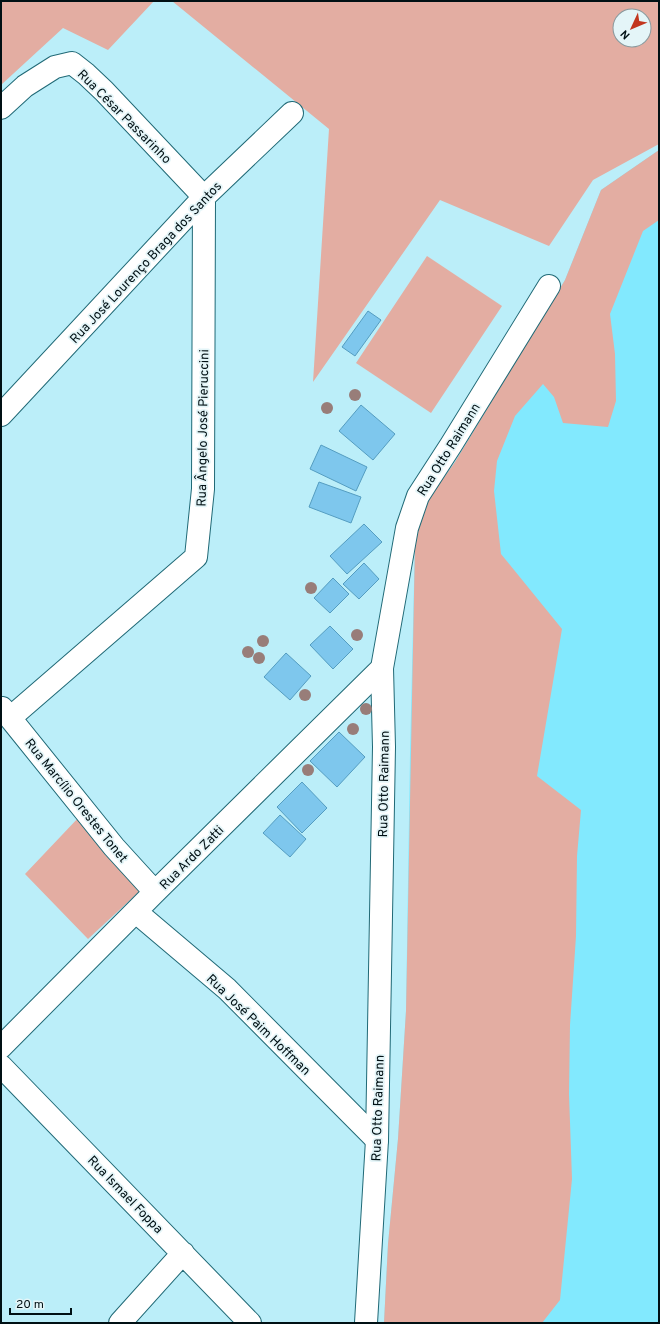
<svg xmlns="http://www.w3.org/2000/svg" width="660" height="1324" viewBox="0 0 660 1324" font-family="Overpass,sans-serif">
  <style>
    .built { fill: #82e9fe }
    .green { fill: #e3ada2; fill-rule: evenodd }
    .building { fill: #7ec7ed; stroke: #549dc1 }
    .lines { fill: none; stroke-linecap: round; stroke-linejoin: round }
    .minor-casing { stroke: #206976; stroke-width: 24 }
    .tertiary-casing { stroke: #206976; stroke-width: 24 }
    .minor { stroke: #fff; stroke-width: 22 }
    .tertiary { stroke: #fff; stroke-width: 22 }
    .tree { fill: #987d79 }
    .labels { text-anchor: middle; stroke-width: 3.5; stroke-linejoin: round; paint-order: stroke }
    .street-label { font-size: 13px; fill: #001014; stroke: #e4f5f8 }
  </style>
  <rect width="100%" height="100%" fill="#bbeef9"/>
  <path class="built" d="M659 150V1323H384L388 1244 398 1139 406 1011 410 754 415 542 417 515 455 462 565 280 601 190Z"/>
  <path class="green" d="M1 1H154L108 50 63 28 1 85Z
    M172 1H659V144L593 180 549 246 440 200 313 382 329 129ZM620 16H644V40H620Z
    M659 150V220L643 231 610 314 615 354 616 401 608 427 563 423 554 397 543 384 515 416 497 461 494 491 501 554 562 629 537 776 581 810 577 856 576 936 570 1025 569 1094 572 1179 560 1300 542 1323H384L388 1244 398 1139 406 1011 415 542 417 515 455 462 565 280 601 190Z
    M427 256 502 306 431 413 356 363Z
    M80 816 142 889 88 939 25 874Z"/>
  <path class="building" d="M368 311 381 320 355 356 342 347Z
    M361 405 395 434 373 460 339 431Z
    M321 445 367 467 356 491 310 469Z
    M319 482 361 497 351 523 309 507Z
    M364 524 382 542 347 574 330 556Z
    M364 563 379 579 359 599 343 584Z
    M333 578 349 594 330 613 314 598Z
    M330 626 353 649 333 669 310 645Z
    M286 653 311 676 290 700 264 677Z
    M339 732 365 757 337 787 310 761Z
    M302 782 327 808 302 833 277 807Z
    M280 815 306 839 290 857 263 833Z"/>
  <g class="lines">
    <g class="minor-casing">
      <path id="minor" d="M1 108 25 86 55 67 72 63 86 74 104 91 204 197
        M1 415 204 197 292 113
        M2 708 114 847 155 892
        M10 718 196 557 203 489 204 197
        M136 912 227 989 377 1140
        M1 1047 155 892 382 668 407 528 418 496 451 445 549 286
        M1 1066 250 1323
        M120 1323 183 1253"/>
    </g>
    <g class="tertiary-casing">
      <path id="tertiary" d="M366 1323 377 1140 384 747 382 668"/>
    </g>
    <use href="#minor" class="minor"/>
    <use href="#tertiary" class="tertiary"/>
  </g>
  <g class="tree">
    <circle cx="355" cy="395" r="6"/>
    <circle cx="327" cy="408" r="6"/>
    <circle cx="311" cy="588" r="6"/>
    <circle cx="357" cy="635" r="6"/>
    <circle cx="263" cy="641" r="6"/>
    <circle cx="248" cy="652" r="6"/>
    <circle cx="259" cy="658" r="6"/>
    <circle cx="305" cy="695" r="6"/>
    <circle cx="366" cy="709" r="6"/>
    <circle cx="353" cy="729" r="6"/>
    <circle cx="308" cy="770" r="6"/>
  </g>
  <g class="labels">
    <g class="street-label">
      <text transform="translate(125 116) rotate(45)" y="5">Rua César Passarinho</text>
      <text transform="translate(145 262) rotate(-47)" y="5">Rua José Lourenço Braga dos Santos</text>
      <text transform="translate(202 428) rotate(-89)" y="5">Rua Ângelo José Pieruccini</text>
      <text transform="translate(448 449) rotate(-58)" y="5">Rua Otto Raimann</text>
      <text transform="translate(383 784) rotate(-89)" y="5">Rua Otto Raimann</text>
      <text transform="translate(77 800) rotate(51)" y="5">Rua Marcílio Orestes Tonet</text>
      <text transform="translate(191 857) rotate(-45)" y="5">Rua Ardo Zatti</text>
      <text transform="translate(259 1024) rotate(44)" y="5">Rua José Paim Hoffman</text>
      <text transform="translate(377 1108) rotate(-88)" y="5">Rua Otto Raimann</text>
      <text transform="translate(126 1194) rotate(46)" y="5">Rua Ismael Foppa</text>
    </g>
  </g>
  <rect width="660" height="1324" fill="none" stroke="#001014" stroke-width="4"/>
  <g transform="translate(632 28) rotate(226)"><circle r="19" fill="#e4f5f8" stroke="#89999d"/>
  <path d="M0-3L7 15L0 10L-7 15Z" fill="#c2361e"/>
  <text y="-6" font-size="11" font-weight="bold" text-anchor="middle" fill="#001014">N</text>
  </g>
  <path d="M10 1308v6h61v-6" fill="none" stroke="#001014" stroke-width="2"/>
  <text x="16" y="1308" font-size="12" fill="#001014" stroke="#e4f5f8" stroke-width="3" paint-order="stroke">20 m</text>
</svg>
